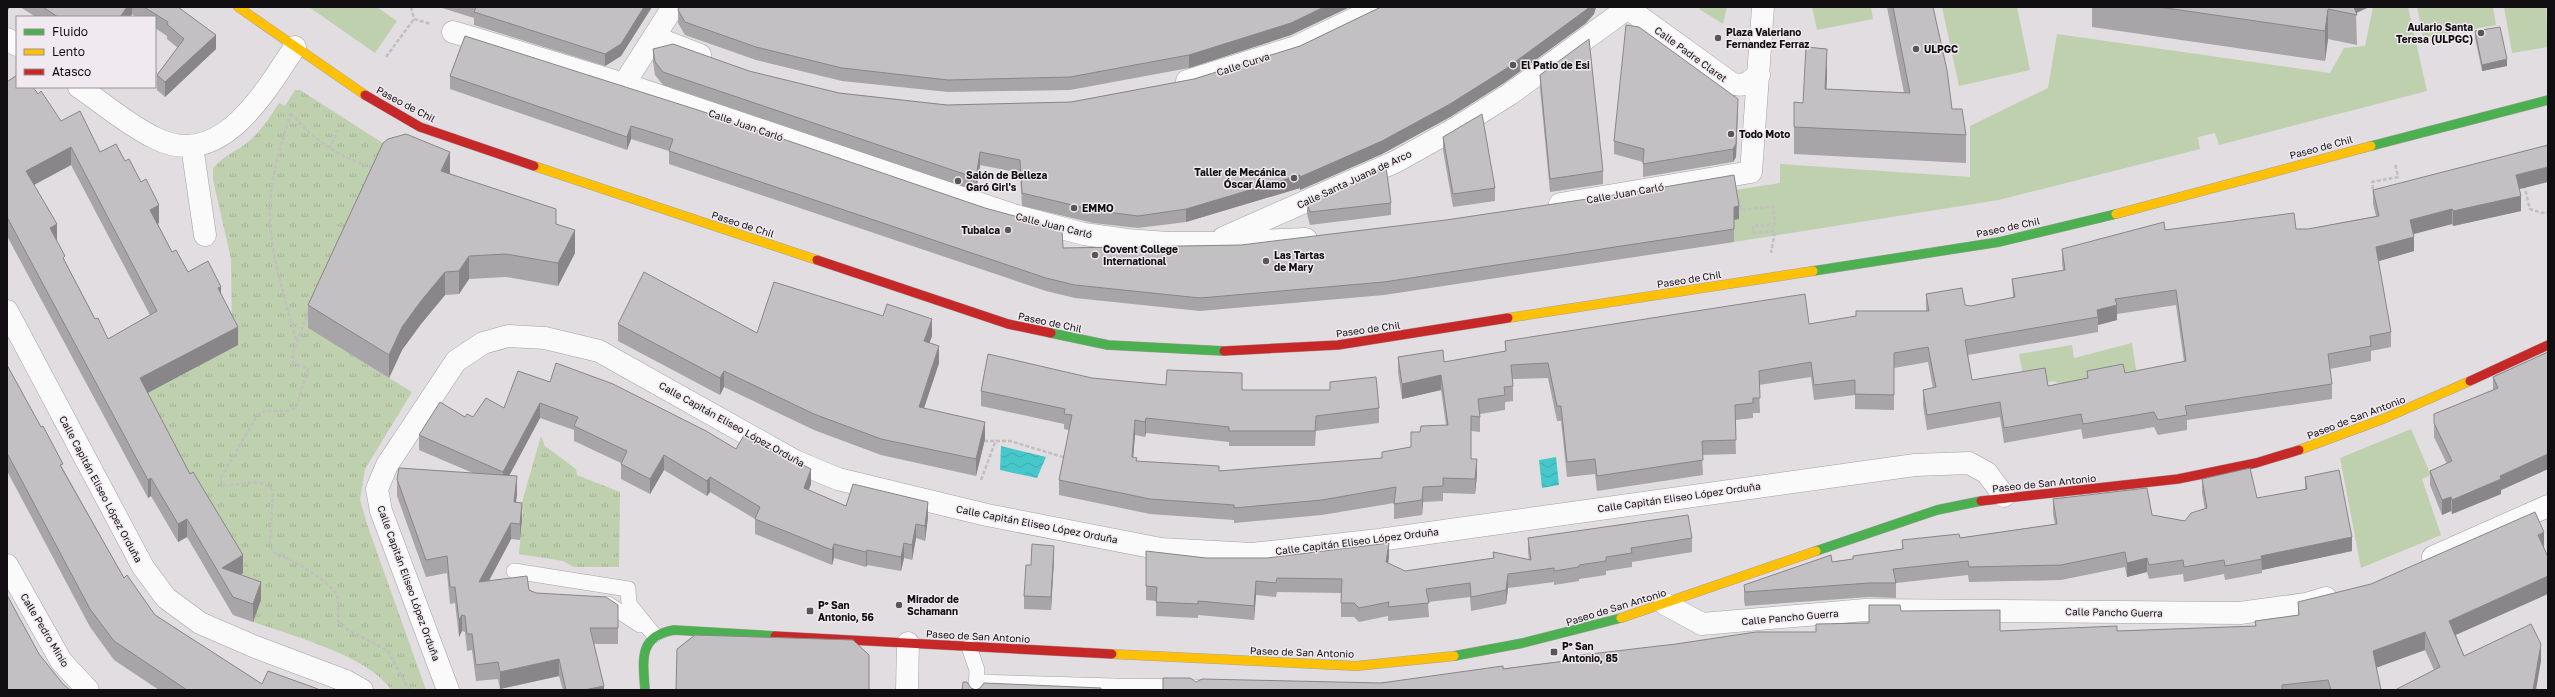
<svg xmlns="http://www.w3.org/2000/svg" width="2555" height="697" viewBox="0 0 2555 697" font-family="'Golos Text',sans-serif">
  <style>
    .green { fill: #bfd0ae }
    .park { fill: url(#park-tufts) }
    .water { fill: url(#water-waves) }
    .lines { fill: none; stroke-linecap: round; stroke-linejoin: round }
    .lane-casing { stroke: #a4a1a4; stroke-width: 16 }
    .street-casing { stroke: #a4a1a4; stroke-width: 23 }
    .fast-casing { stroke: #a4a1a4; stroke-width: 10 }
    .slow-casing { stroke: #a4a1a4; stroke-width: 10 }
    .jam-casing { stroke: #a4a1a4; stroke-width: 10 }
    .path { stroke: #c0c0c0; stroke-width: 2.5; stroke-dasharray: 4 2; stroke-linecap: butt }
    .lane { stroke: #fafafa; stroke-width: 15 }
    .street { stroke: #fafafa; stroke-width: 22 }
    .fast { stroke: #4caf50; stroke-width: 9 }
    .slow { stroke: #ffc107; stroke-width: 9 }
    .jam { stroke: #c62828; stroke-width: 9 }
    .wall { fill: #a7a5a8; fill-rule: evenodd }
    .shaded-wall { fill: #888688 }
    .building { fill: #c2c0c3; stroke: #888688; fill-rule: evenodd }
    .poi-dot { fill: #595659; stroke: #f0e9ef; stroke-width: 1.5 }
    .labels { text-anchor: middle; stroke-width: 3; stroke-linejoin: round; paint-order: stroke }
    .poi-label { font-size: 10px; font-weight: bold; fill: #100e10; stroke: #f0e9ef; text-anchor: start }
    .street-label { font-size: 10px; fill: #100e10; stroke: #f0e9ef }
  </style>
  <defs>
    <pattern id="park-tufts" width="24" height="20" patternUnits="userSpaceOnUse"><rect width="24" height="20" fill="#bfd0ae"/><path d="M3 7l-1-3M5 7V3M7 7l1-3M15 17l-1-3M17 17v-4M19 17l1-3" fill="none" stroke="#a3b195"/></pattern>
    <pattern id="water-waves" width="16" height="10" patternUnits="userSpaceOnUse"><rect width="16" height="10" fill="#46c8cb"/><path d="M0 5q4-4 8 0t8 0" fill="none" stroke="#3cabad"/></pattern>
  </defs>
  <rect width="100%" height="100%" fill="#e1dde1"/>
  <path class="green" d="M309 7H377L397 21 375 53Z
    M1701 7H1727L1723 24 1699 9Z
    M1812 7H1871L1873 19 1817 30Z
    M1942 7H2017L2030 70 1959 86Z
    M2373 7H2408L2427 91 2219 145 2215 133 2198 137 2200 149 1999 200 1734 242V220L1739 219 1735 190 1780 183V164L1970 177V126L2048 88 2057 34 2330 73 2344 48 2365 46Z
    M2417 7H2493L2496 25 2423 38Z
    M2504 7H2546L2548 47 2512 53Z
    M2132 343 2145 429 2138 430 2132 396 2074 391 2054 381 2025 387 2019 354 2072 345 2074 358Z
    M2411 429 2431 475 2422 479 2441 535 2361 568 2340 458Z"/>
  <path class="park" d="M295 90H300L406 158 308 328 412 392 365 469 360 500 367 524 426 690H391C369 656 292 636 253 622L261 600 222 586 243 573 144 404 148 392 232 333 231 259 213 180V168C223 156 237 151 248 142 261 131 270 117 279 103L285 106Z
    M541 436 545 446 576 469 577 475 620 492 619 567H574L563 561 519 554 523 510 520 509Z"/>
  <path class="water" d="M1001 446 1046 457 1037 478 1000 470Z
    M1556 457 1559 485 1542 488 1539 460Z"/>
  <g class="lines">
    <g class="lane-casing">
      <path id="lane" d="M514 571 628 589 629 604 654 635
        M600 604H608L640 625
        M969 647 977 670 976 690
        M976 682 1114 686V690
        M1114 686 1196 687V690"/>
    </g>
    <g class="street-casing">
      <path id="street" d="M1626 7 1731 83C1743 88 1749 82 1759 75
        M453 32 624 84 1016 216 1084 234 1127 240 1168 243H1211L1306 239
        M654 37 700 55
        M7 39 17 45
        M1187 81 1296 47 1379 7
        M624 84 673 7
        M79 87C104 104 128 125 155 138 221 171 264 93 295 47
        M192 146 205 235
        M1560 204 1751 172 1763 7
        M1223 238 1397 161 1456 128 1510 94 1629 7
        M7 311 143 567 166 598 200 623 253 646 346 681 362 690
        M2433 557 2548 506
        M7 565 61 661 88 690
        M1665 604 1702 624 1865 610 2240 613 2306 604 2326 598
        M448 690 381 511 377 489 387 465 456 361 483 343 508 336 545 338 599 351 795 461 838 479 987 515 1161 549 1252 554 1379 540 1915 465 1969 463 1987 473 2004 496
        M907 690 908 643"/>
    </g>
    <g class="fast-casing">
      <path id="fast" d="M2371 146 2548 100
        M1813 271 1999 242 2116 214
        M1051 333 1108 345 1224 351
        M1816 551 1937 510 1981 501
        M1454 656 1523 643 1621 618
        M645 690C643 660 638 636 674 630L775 636"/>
    </g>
    <g class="slow-casing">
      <path id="slow" d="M238 7 365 95
        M534 166 817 260
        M2116 214 2371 146
        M1508 318 1813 271
        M2299 450 2383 419 2470 381
        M1621 618 1816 551
        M1112 654 1356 666 1454 656"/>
    </g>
    <g class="jam-casing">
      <path id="jam" d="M365 95 420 127 534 166
        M817 260 1008 324 1051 333
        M1224 351 1338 345 1508 318
        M2470 381 2548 345
        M1981 501 2178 479 2256 463 2299 450
        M775 636 1112 654"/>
    </g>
    <path class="path" d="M411 7 414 19
      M414 19 431 24
      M386 57 414 19
      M291 113C314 141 339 157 374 168
      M291 113C280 147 268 185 270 221 272 261 286 301 296 340
      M329 149 338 130
      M2524 185 2530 209 2542 213 2548 212
      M2374 195 2372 182 2398 177 2395 163
      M1739 199 1741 210 1773 206 1775 224 1753 226V233L1775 231 1771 253
      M309 310 292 355 293 363 308 369 296 408C283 415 270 407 258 414L220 479 224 485C241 486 263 475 273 492L270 543 273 552C288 557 331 581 337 596 340 602 338 614 338 621L345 628 388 651 409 690
      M984 441H1010L1063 457
      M981 480 996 440"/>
    <use href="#lane" class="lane"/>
    <use href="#street" class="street"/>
    <use href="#fast" class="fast"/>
    <use href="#slow" class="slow"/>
    <use href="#jam" class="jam"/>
  </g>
  <path class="wall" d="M20 7H180L179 8 216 49 165 97 157 90V75L178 48 167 39V36L155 28V17H137L132 14 130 17H36Z
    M439 7H652L621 56 605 66 474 25V18Z
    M1381 7H1596L1594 14 1586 23 1504 83 1450 117 1382 154 1300 190V188L1186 222 1138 228 1093 223 1022 206 1020 173 980 165 976 191 663 85 655 75 653 62V49L839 93 947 105 1071 102 1194 79 1300 46Z
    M1887 7H1933L1952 109 1966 135V163L1794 154V102L1803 103 1827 77 1826 89 1904 93Z
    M2092 7H2369L2356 13 2357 45 2328 39 2325 61 2092 27Z
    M678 10 1291 35 1189 68 1070 90 948 92 842 81 756 60 685 35 678 23Z
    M2475 31 2507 66 2482 71 2475 38Z
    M465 36 1063 248 1241 245 1739 219 1734 220V242L1384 295 1200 311 1075 298 1046 291 669 164V151L631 139 627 150 450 89V76Z
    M1540 75 1603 171V184L1550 192 1540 88Z
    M7 82 38 94 61 121 100 152 125 161 159 223 158 224 172 252 188 272 221 294 238 345 147 393 190 474 243 573 241 575 261 600 253 622 233 615 187 537 178 542 151 496 148 498 7 236ZM71 165 150 315 108 339 95 319 65 261 34 185Z
    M1738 112 1736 157 1733 162 1643 177V162L1614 154V141Z
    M1443 137 1495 188V201L1453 207 1443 150Z
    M450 174 556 224 575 253 558 286 506 277 469 279 459 294 445 295 421 324 402 350 389 378 308 328V305Z
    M2519 189 2521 211 2453 226 2452 224 2413 234 2414 251 2378 261 2391 332V347L2371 351V361L2330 369 2332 384V399L2187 420V430L2158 435 2154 427 2083 439 2081 429 2004 443 2000 417 1927 430 1923 405V390L1933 388 1928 362 1894 368V410L1855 409V395L1814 400 1811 377 1759 385 1760 413H1753V418L1735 420 1736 454 1702 455 1703 475 1597 491 1595 474 1567 477 1561 421H1557L1548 378 1513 379V401L1505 402V410L1480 414V432L1471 431V459L1477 474 1475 494 1443 493V501L1423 502 1422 515 1394 519V503L1322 515 1234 523V520L1150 514 1059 495V480L1069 430 1064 429V424L981 406V391L1092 378 1166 385 1242 390H1330V382L1379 408V423L1316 431 1315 446H1229V442L1146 433 1145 437 1135 435 1133 457 1137 461 1219 471 1382 458 1411 447 1420 432 1446 425 1441 390 1402 399 1398 372V357L1444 362 1505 351V341L1809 324 1926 311V294L1965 305 1971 306 2013 298 2012 279 2063 270 2062 264V249L2165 230 2308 229 2376 216 2373 204V190ZM2176 305 2184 362 2125 373 2087 371V378L2048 386 1972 380 1968 355 2098 332V325L2117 320V314Z
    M1307 202 1391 203V215L1310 225 1307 214Z
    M618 324 757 333 932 336 929 343 939 363 924 408 985 439 976 476 881 455 814 430 724 387 720 395 618 341Z
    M2548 352V469L2501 490V494L2452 514 2451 511 2442 515 2430 485V471L2447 464 2434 437V414L2493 390V377Z
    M7 365 63 469 124 578 155 615 262 684 318 690H159L114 660 90 627 7 471Z
    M518 371 736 449 811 484 808 490 846 506 928 517 925 541 916 538 912 560 904 558 901 571 867 565 866 567 834 558 832 565 755 534V519L710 492 707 496 664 470 650 494 621 479V463L574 441V430L540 418 509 476 517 493 516 502 522 519 520 540 511 539 489 581 529 590 536 593 618 605V644H594L604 690H563L559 676 500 689 498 679 476 681 472 650 467 651 465 632 462 631 459 637 455 603 450 604 447 573 426 577 397 496V479L473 473 419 450V435L465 417H473L504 408Z
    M2305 477 2352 551 2262 570V573L2225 580 2224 574 2184 582 2183 574 2149 579 2147 572 2127 577 2125 567 2061 580 1969 582 1968 575 1896 583V598L1869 597 1745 606 1744 600V585L1832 562 1853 559V556L1902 549V540L1960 538 2055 524 2053 514V499L2152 515 2185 521 2205 509 2202 493V479L2257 498 2305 490Z
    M1528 538H1692V552L1632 562V567L1606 571V575L1579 579V581L1554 585V582L1508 588 1506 604 1471 611 1470 597 1428 602 1429 617 1388 621V616L1359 622 1354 617H1341V593L1277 592 1276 597 1256 595 1254 620 1198 615V618L1156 616V601L1146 600V551L1206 558H1267L1389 557 1388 563 1405 571 1493 558V552L1529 560 1528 552Z
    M1054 559 1051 610 1024 609V596L1031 565Z
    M2298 602 2456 635 2464 656 2541 661 2434 670 2425 650 2376 667 2381 690H1163L1196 682 1381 683 1573 660V656L1816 632 1869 623 1901 611 2000 631H2117L2255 626V621L2298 615Z"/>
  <path class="shaded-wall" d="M7 7H10L7 12Z
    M127 7H132V14L130 17H120Z
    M644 7H652L621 56 605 66V54Z
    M1324 7H1350L1291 35 1189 68V55Z
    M1589 7H1596L1594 14 1586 23 1504 83 1450 117 1382 154 1300 190V177Z
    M2348 7H2369L2354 14Z
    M2328 9V39L2325 61V31Z
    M216 35V49L165 97V82Z
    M1827 49V77L1825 117V89Z
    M2507 59V66L2482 71V65Z
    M1738 99 1736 157 1733 162V149Z
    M631 126V139L627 150V137Z
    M71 147V165L26 189V171Z
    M450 152V175L441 171Z
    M980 152V165L976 191V178Z
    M2548 167V182L2516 190V175Z
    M1300 175V188L1186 222V209Z
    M2521 196V211L2453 226V211Z
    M159 205V223L150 228V210Z
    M1739 206V219L1734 220V207Z
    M2452 209V224L2410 235V220Z
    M57 224V242L50 228Z
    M575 230V253L558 286V263Z
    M2414 237V251L2376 262V247Z
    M469 256V279L459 294V271Z
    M445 272V295L421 324 402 350 389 378V355L402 327 421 301Z
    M221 287V305L218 288Z
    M2117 305V320L2098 325V317L2097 310Z
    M932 319V336L924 357V341Z
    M238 327V345L140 397V378Z
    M939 346V363L919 423V407Z
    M724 371V387L720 395V378Z
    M1441 375V390L1402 399V384Z
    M540 403V418L503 487V472Z
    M1146 418V433L1145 437V422Z
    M1135 420V435L1132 472V457Z
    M985 422V439L976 476V459Z
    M2548 454V469L2501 490V494L2452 514V500L2500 476Z
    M664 455V470L650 494V479Z
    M1477 459V474L1475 494V479Z
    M811 469V484L804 503V488Z
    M517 476V493L514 518V502Z
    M710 477V492L707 496V481Z
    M151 478V496L148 498V480Z
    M1423 487V502L1422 515V500Z
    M2451 497V511L2442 515V500Z
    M928 502V517L925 541V526Z
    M522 503V519L520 540V524Z
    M187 519V537L178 542V524Z
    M511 523V539L479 599V582Z
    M916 524V538L912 560V545Z
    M2544 532V550L2538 535Z
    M2352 537V551L2262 570 2261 556Z
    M904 543V558L901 571V557Z
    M1389 543V557L1386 576V562Z
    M834 544V558L832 565V550Z
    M1054 546V559L1051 610V597Z
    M867 550V565L866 567V552Z
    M243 555V573L225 584 222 568Z
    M2147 558V572L2127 577V563Z
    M1508 574V588L1506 604V590Z
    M2548 576V594L2449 638V621Z
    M1256 581V595L1254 620V606Z
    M261 582V600L253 622V604Z
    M462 615V631L459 637V620Z
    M2425 632V650L2373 669V651Z
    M2541 644V661L2536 690H2533Z
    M559 659V676L500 689V672Z
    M604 686V690H584Z"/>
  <path class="building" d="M43 7H127L120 17H58Z
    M144 7H178L216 35 165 82 157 75 184 39 167 24 168 22Z
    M476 7H644L621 44 605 54 474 12Z
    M679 7H1324L1291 23 1189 55 1070 77 948 80 842 68 756 47 685 22 678 10Z
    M1381 7H1589L1586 10 1504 70 1450 104 1382 141 1300 177V175L1186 209 1138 216 1093 210 1022 193 1020 160 980 152 976 178 663 72 655 62 653 49 673 44 749 71 839 93 947 105 1071 102 1194 79 1300 46Z
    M1893 7H1933L1947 70 1952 109H1962L1966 135 1794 127V102L1803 103 1806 47 1827 49 1825 89 1910 93Z
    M2159 7H2354L2357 15 2328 9 2325 31Z
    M1626 25 1639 27 1738 99 1736 144 1733 149 1643 164 1644 149 1614 141Z
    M2500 27 2507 59 2482 65 2475 31Z
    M465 36 701 111 985 208 1062 229 1063 248 1241 245 1446 220 1641 191 1734 175 1739 206 1734 207V229L1384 282 1200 298 1075 285 1046 278 669 151 673 139 631 126 627 137 450 76Z
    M1589 39 1603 171 1550 179 1540 75Z
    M17 75V87H33L38 94 41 91 61 121 80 111 100 152 116 144 125 161 129 159 141 182 146 179 159 205 150 210 172 252 176 250 188 272 208 261 221 287 218 288 238 327 140 378 190 474 193 472 243 555 222 568 261 582 253 604 233 597 187 519 178 524 151 478 148 480 7 217V82ZM71 147 157 311 108 339 98 318 95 319 63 258 65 256 50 228 57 224 26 171Z
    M1482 114 1495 188 1453 194 1443 137Z
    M406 134 450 152 441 171 556 209V224L575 230 558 263 506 254 469 256 459 271 445 272 421 301 402 327 389 355 308 305 383 143 388 139Z
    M2548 145V167L2516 175 2521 196 2453 211 2452 209 2410 220 2414 237 2376 247 2391 332 2370 336 2371 346 2328 354 2332 384 2185 406 2187 415 2158 420 2154 412 2083 424 2081 414 2004 428 2000 402 1927 415 1923 390 1936 387 1928 347 1894 353V395L1855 394V380L1814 385 1811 362 1759 371 1760 398H1753V403L1735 405 1736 440 1702 441 1703 460 1597 476 1595 459 1567 462 1561 406H1557L1548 363 1511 365 1513 386 1504 387 1505 395 1478 399 1480 417 1471 416V459H1477L1475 479 1443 478V486L1423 487 1422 500 1394 504 1396 487 1322 500 1234 508V505L1150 499 1059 480 1072 415 1064 414 1065 409 981 391 988 354 1092 378 1166 385 1167 370 1242 373V390H1330V382L1376 377 1379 408 1316 416 1315 431H1229V427L1146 418 1145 422 1135 420 1132 457 1137 458 1136 461 1219 466V471L1382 458V452L1411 447V432H1420L1421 426 1448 425 1441 375 1402 384 1398 357 1443 350 1444 362 1506 351 1505 341 1805 294 1809 324 1856 316V311H1929L1926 294 1962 288 1965 305 1971 306 2015 297 2012 279 2065 270 2062 249 2164 222 2165 230 2294 213 2296 229H2308L2379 216 2373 190ZM2176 290 2186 361 2125 373 2123 364 2087 371 2088 378 2048 386 2045 368 1972 380 1965 340 2098 317 2097 310 2117 305 2115 299Z
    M1386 167 1391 203 1310 212 1307 202Z
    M644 272 757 333 774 282 883 316 887 304 932 319 924 341 939 346 919 407 985 422 976 459 881 439 814 414 724 371 720 378 618 324Z
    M2548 352V454L2500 476 2501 479 2452 500 2451 497 2442 500 2430 471 2452 461 2434 423V414L2498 388 2493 377Z
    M556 363 613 384 706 431 736 449 744 435 811 469 804 488 846 506 853 484 928 502 925 526 916 524 912 545 904 543 901 557 867 550 866 552 834 544 832 550 755 519 760 507 710 477 707 481 664 455 650 479 621 464 627 451 574 426 578 417 540 403 503 472 419 435 440 402 465 417 467 414 473 417 486 398 504 408 518 371 550 382Z
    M7 365 41 427 43 426 63 464 60 465 124 578 127 575 155 615 262 684 268 671 318 689V690H187L114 641 90 609 7 453Z
    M399 468 517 476 514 502 522 503 520 524 511 523 479 582 527 576 529 590 536 593 606 597 618 605V628H590L604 686 584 690H566L559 659 500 672 498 662 476 665 472 634H467L465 616 462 615 459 620 455 587H450L447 556 426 560 397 479Z
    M2250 468 2257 498 2307 489 2305 477 2339 470 2352 537 2261 556 2262 559 2225 566 2224 560 2184 567 2183 560 2149 565 2147 558 2127 563 2125 552 2061 565 1969 567 1968 561 1893 569 1896 583H1869L1745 592 1744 585 1831 555 1832 562 1853 559V556L1903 549 1902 540 1959 534 1960 538 2057 524 2053 499 2147 488 2152 515 2185 521 2191 513 2207 508 2202 479Z
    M2535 512 2544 532 2538 535 2548 557V576L2449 621 2464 656 2531 624 2541 644 2533 690H2395L2440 667 2425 632 2373 651 2381 690H2331L2328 680 2282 685V690H1163V678H1190L1196 682 1202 679 1381 683 1503 666V669L1573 660V656L1676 644 1756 632H1816V624L1869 623V605H1900L1901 611 2000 610V631L2117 626V631L2256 626 2255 621 2299 615 2298 602 2371 584Z
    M1688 515 1692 538 1631 548 1632 553 1606 557V561L1579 565V567L1554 571V568L1508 574 1506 590 1471 597 1470 583 1426 589 1429 603 1388 607 1389 602 1359 608 1354 603H1341L1342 579 1277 578 1276 583 1256 581 1254 606 1198 601V604L1156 602 1157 587 1146 586V551L1206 558H1267L1389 543 1386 562 1405 571 1494 558 1493 552 1531 560 1528 538Z
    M1032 544 1054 546 1051 597 1024 596 1026 565H1031Z
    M7 595 39 654 63 684 70 690H7Z
    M695 635 853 640 869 655V690H676L677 649Z
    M963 682H967L971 688 976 690 980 688 984 683 1101 688V690H962Z"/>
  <g class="poi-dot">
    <circle cx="2481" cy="33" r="4"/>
    <circle cx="1718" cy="38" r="4"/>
    <circle cx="1916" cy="49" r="4"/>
    <circle cx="1513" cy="65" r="4"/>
    <circle cx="1731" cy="134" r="4"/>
    <circle cx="1294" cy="178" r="4"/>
    <circle cx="958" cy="181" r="4"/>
    <circle cx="1074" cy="208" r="4"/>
    <circle cx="1008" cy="230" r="4"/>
    <circle cx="1095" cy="255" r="4"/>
    <circle cx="1266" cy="261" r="4"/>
    <circle cx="899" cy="605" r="4"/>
    <rect x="806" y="607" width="8" height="8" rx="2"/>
    <rect x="1550" y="648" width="8" height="8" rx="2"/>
  </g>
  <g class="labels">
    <g class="poi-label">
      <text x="2473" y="31" text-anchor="end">Aulario Santa<tspan x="2473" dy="12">Teresa (ULPGC)</tspan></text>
      <text x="1726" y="36">Plaza Valeriano<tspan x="1726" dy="12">Fernandez Ferraz</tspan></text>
      <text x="1924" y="53">ULPGC</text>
      <text x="1521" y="69">El Patio de Esi</text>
      <text x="1739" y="138">Todo Moto</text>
      <text x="1286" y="176" text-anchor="end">Taller de Mecánica<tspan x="1286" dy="12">Óscar Álamo</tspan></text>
      <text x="966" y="179">Salón de Belleza<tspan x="966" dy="12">Garó Girl's</tspan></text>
      <text x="1082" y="212">EMMO</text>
      <text x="1000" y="234" text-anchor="end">Tubalca</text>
      <text x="1103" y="253">Covent College<tspan x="1103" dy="12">International</tspan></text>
      <text x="1274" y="259">Las Tartas<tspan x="1274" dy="12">de Mary</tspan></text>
      <text x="907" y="603">Mirador de<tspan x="907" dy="12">Schamann</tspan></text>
      <text x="818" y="609">Pº San<tspan x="818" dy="12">Antonio, 56</tspan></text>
      <text x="1562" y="650">Pº San<tspan x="1562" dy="12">Antonio, 85</tspan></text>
    </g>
    <g class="street-label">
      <text transform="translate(1691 54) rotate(36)" y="4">Calle Padre Claret</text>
      <text transform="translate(1243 64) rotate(-18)" y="4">Calle Curva</text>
      <text transform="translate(406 104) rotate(28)" y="4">Paseo de Chil</text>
      <text transform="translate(746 125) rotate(19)" y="4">Calle Juan Carló</text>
      <text transform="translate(2321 147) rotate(-15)" y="4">Paseo de Chil</text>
      <text transform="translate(1354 179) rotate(-25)" y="4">Calle Santa Juana de Arco</text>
      <text transform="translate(1625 193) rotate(-10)" y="4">Calle Juan Carló</text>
      <text transform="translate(743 224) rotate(18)" y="4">Paseo de Chil</text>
      <text transform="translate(1054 225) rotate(14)" y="4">Calle Juan Carló</text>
      <text transform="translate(2008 227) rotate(-12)" y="4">Paseo de Chil</text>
      <text transform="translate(1689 279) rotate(-9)" y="4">Paseo de Chil</text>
      <text transform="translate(1050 322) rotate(12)" y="4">Paseo de Chil</text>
      <text transform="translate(1368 329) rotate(-8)" y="4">Paseo de Chil</text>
      <text transform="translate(2356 417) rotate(-21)" y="4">Paseo de San Antonio</text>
      <text transform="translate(732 424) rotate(29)" y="4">Calle Capitán Eliseo López Orduña</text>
      <text transform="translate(2044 483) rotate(-6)" y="4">Paseo de San Antonio</text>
      <text transform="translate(101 489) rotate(62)" y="4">Calle Capitán Eliseo López Orduña</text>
      <text transform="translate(1679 497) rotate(-8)" y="4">Calle Capitán Eliseo López Orduña</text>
      <text transform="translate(1037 524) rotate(11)" y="4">Calle Capitán Eliseo López Orduña</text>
      <text transform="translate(1357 541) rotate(-7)" y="4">Calle Capitán Eliseo López Orduña</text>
      <text transform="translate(409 583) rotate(70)" y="4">Calle Capitán Eliseo López Orduña</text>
      <text transform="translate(1616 607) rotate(-17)" y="4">Paseo de San Antonio</text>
      <text transform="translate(2114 612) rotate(1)" y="4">Calle Pancho Guerra</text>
      <text transform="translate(1790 617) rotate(-5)" y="4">Calle Pancho Guerra</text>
      <text transform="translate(45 630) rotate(59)" y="4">Calle Pedro Minio</text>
      <text transform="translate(978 636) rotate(3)" y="4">Paseo de San Antonio</text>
      <text transform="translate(1302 652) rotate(2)" y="4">Paseo de San Antonio</text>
    </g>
  </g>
  <rect width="2555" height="697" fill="none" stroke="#100e10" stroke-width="16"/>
  <rect x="16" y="16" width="140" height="72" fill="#f0e9ef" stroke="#969196"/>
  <rect x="24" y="29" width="20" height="6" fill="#4caf50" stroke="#969196"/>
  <text x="52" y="36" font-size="12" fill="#100e10">Fluido</text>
  <rect x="24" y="49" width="20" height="6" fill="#ffc107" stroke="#969196"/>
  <text x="52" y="56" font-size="12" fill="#100e10">Lento</text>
  <rect x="24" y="69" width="20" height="6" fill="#c62828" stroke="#969196"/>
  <text x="52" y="76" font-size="12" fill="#100e10">Atasco</text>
</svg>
